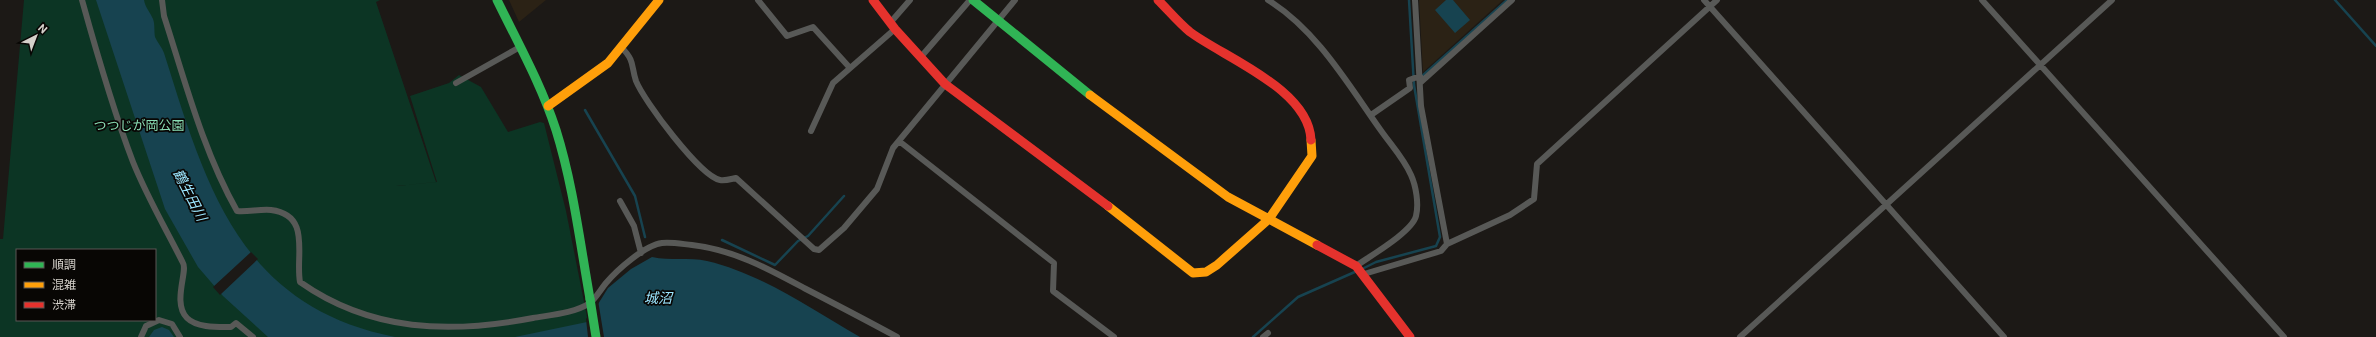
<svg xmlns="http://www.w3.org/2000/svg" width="2376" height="337" viewBox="0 0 2376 337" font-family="Roboto,'Noto Sans JP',sans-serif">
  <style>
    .built { fill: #2b2215 }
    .green { fill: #0c3524; fill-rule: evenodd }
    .water { fill: #174350 }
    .pier { fill: #1c1916 }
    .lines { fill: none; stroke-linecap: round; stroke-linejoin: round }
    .stream { stroke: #174350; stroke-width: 2.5 }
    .street { stroke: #585957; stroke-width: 6 }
    .fast { stroke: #30b455; stroke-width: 9 }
    .slow { stroke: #ff9f0a; stroke-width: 9 }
    .jam { stroke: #e5322d; stroke-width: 9 }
    .fast-bridge { stroke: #30b455; stroke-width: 9 }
    .labels { text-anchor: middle; stroke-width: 3.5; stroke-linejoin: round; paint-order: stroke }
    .park-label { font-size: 13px; fill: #8addb4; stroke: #080604 }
    .water-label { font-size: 14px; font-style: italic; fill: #9ce6ff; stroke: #080604 }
  </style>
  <rect width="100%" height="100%" fill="#1c1916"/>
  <path class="built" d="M509 0H546L519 22Z
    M1419 0H1503L1423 72Z"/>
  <path class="green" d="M24 0H380L376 2 436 182 396 186 437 182 410 96 449 83 459 75 481 87 508 132 540 122 544 123 566 211 591 337H0V239H3ZM17 250H155V320H17Z"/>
  <path class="water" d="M96 0H144C145 7 150 12 153 19 155 24 154 31 155 37 157 42 162 47 164 53 206 186 239 306 395 337H268L223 296 198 267 165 209Z
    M1446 0H1453L1470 20 1455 33 1435 10Z
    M652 257C670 261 689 257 707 261 762 274 811 309 860 337H515L587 322 608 288 631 269Z
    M162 327 169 330 174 337H149L154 330Z"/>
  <path class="pier" d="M251 252 258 259 220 295 213 287Z
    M598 300 604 337H588L586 319Z"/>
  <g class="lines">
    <path class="stream" d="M2335 0 2376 46
      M1421 77 1507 0
      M585 110 635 196 645 237
      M722 240 775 265 798 241 808 236 844 196
      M1362 269 1376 262 1436 246 1440 237 1414 85 1409 0
      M1253 337 1298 297 1357 271"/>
    <path class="street" d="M82 0C97 54 113 110 133 162 147 197 166 229 183 263 188 271 172 303 187 318 197 328 218 327 231 327L236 323 253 337
      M162 0 164 16C185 81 203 151 237 211 248 212 260 209 271 210 312 215 295 256 300 282 371 332 450 334 533 318 550 315 575 313 590 303 596 298 601 289 606 283 617 270 645 245 662 243 672 242 682 244 692 245 734 250 767 268 804 288 835 304 866 320 897 337
      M758 0 787 36 813 27 850 68
      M1268 0C1318 31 1349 86 1382 132 1392 146 1404 159 1411 175 1416 186 1419 204 1416 216 1412 232 1370 256 1356 266
      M1704 0 2004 337
      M1982 0 2284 337
      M890 23 910 0
      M622 48C635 61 631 66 636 81 644 101 700 176 720 180 725 181 731 179 736 178L814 249 819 250 844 228 877 189 893 148 1015 0
      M920 58 970 0
      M1421 82 1512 0
      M456 83 520 47
      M1371 115 1410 88 1409 80 1420 76
      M811 131 833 83 895 29
      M899 141 1054 263 1053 291 1114 337
      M620 201 634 226 641 253
      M1447 244 1510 215 1534 199 1537 164 1717 0
      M1364 274 1441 251 1447 244 1421 106 1415 0
      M141 337 146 326 159 320 172 324 180 337
      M1263 337 1268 333
      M1740 337 2112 0"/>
    <path class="fast" d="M497 0C518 43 541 84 556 130 573 184 580 243 590 299
      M973 0 1090 95"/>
    <path class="slow" d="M1090 95 1228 197 1317 245
      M548 106 608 63 659 0
      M1108 206 1193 273 1206 272 1217 265 1269 219 1312 156 1311 140"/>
    <path class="jam" d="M873 0 895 29 945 84 1108 206
      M1158 0C1168 10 1179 23 1190 32 1225 58 1309 89 1311 140
      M1317 245 1356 266 1410 337"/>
    <path class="fast-bridge" d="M590 299 596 337"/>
  </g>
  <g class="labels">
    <g class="park-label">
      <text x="139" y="130">つつじが岡公園</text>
    </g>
    <g class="water-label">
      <text transform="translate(190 195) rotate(63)" y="5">鶴生田川</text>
      <text x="658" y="303">城沼</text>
    </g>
  </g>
  <rect x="16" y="249" width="140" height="72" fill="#080604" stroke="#5a5754"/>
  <rect x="24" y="262" width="20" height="6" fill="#30b455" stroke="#5a5754"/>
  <text x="52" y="269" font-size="12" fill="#d5d1cb">順調</text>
  <rect x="24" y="282" width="20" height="6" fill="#ff9f0a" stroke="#5a5754"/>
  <text x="52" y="289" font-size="12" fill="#d5d1cb">混雑</text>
  <rect x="24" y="302" width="20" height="6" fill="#e5322d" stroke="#5a5754"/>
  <text x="52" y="309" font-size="12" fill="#d5d1cb">渋滞</text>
  <g transform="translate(36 36) rotate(42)" stroke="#080604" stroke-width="3" paint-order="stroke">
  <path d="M0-3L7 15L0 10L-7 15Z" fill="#d5d1cb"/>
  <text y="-6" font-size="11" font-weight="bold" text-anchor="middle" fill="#d5d1cb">N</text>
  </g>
</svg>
